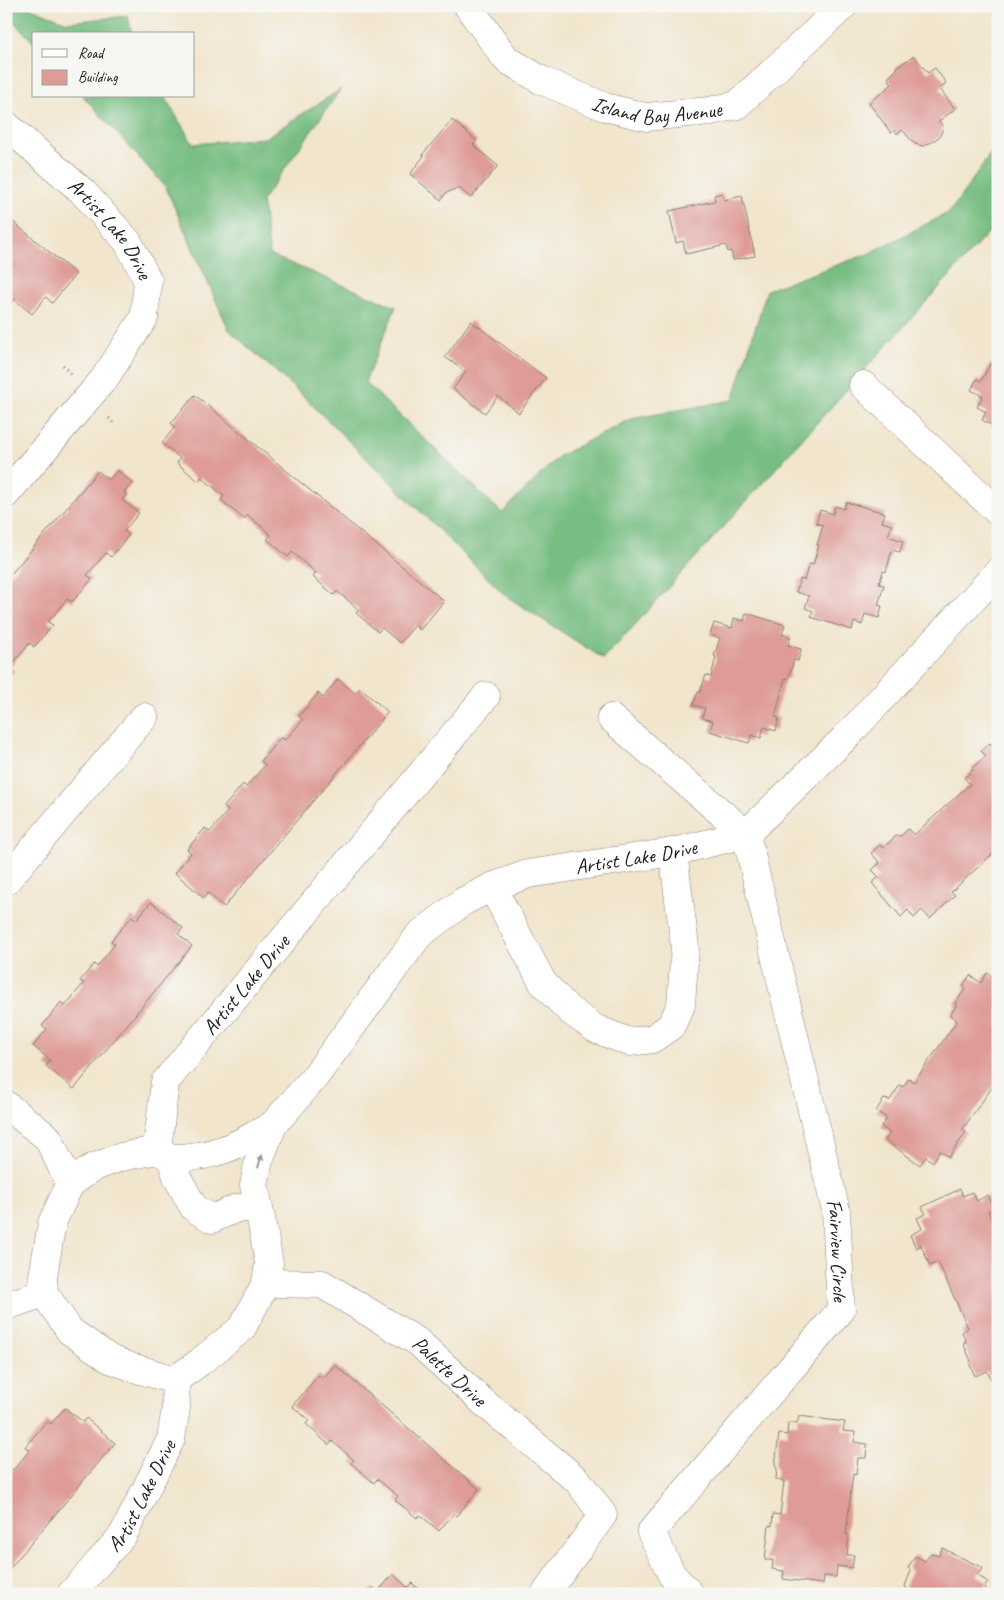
<svg xmlns="http://www.w3.org/2000/svg" width="1004" height="1600" viewBox="0 0 1004 1600" font-family="Caveat,sans-serif">
  <style>
    .forest { fill: #78be83; stroke: #4a6d50 }
    .building { fill: #de9b97 }
    .lines { fill: none; stroke-linecap: round; stroke-linejoin: round }
    .minor-casing { stroke: #868074; stroke-width: 29 }
    .path { stroke: #868074; stroke-width: 3; stroke-dasharray: 1 4; stroke-linecap: butt }
    .minor { stroke: #fff; stroke-width: 28 }
    .oneway { fill: #999 }
    .labels { text-anchor: middle; stroke-width: 4; stroke-linejoin: round; paint-order: stroke }
    .street-label { font-size: 21px; fill: #1c1c1c; stroke: #f6f6f2 }
  </style>
  <rect width="100%" height="100%" fill="#f6f6f2"/>
  <filter id="ink" filterUnits="userSpaceOnUse"><feTurbulence type="fractalNoise" baseFrequency=".02" numOctaves="2"/><feDisplacementMap in="SourceGraphic" scale="10" xChannelSelector="R" yChannelSelector="G"/><feConvolveMatrix kernelMatrix="1 2 1 2 8 2 1 2 1" color-interpolation-filters="sRGB"/></filter>
  <filter id="wash" filterUnits="userSpaceOnUse"><feTurbulence type="fractalNoise" baseFrequency=".0096" numOctaves="4" result="noise"/><feDisplacementMap in="SourceGraphic" scale="20" xChannelSelector="R" yChannelSelector="G"/><feGaussianBlur stdDeviation="1.12" result="paint"/><feColorMatrix in="noise" values="0 0 0 0 0 0 0 0 0 0 0 0 0 0 0 0 0 1.4 0 .05"/><feComposite in="paint" operator="in"/></filter>
  <g filter="url(#wash)">
    <rect width="100%" height="100%" fill="#f1e5cc"/>
    <path class="forest" d="M6 6H26L67 22 128 16 132 34H34V43L6 13Z
      M341 89 262 201 270 255 396 307 365 382 502 513 559 456 631 419 733 400 767 290 868 254 950 212 998 143V222L604 659 506 596 302 395 229 330 165 186 83 96H164L193 144 265 138Z"/>
    <g id="blocks">
      <path class="building" d="M914 56 928 73 935 68 946 83 940 89 955 109 939 121 943 127 940 136 932 142 923 146 915 144 902 130 897 134 895 130 891 133 869 103 892 84 888 78 897 69 896 67Z
        M452 120 477 141 473 145 498 166 471 198 459 188 446 193 441 200 410 174 424 156 422 155Z
        M722 193 724 200 742 196 755 256 733 260 731 251 728 252 726 245 686 254 683 241 676 243 669 211 715 201 714 195Z
        M6 216 76 274 52 303 46 297 32 314 14 299 10 304 6 300Z
        M471 321 546 378 519 413 498 396 485 413 453 389 466 372 445 357Z
        M998 354V428L982 420 986 412 977 407 983 396 971 390 977 379 981 381 990 364 992 365Z
        M195 395 444 601 420 630 415 625 400 643 382 628 378 632 356 613 359 610 337 591 334 595 313 577 316 573 292 552 288 557 267 539 271 535 248 515 244 519 221 500 224 496 201 477 198 481 177 463 180 458 162 443 175 427 171 423Z
        M117 470 133 483 124 492 126 495 122 500 139 513 124 531 129 535 111 557 106 553 87 575 92 579 72 602 67 599 48 622 53 625 34 647 30 643 10 667 14 671 6 680V580L98 471 109 480Z
        M846 502 885 513 882 522 892 525 888 536 903 541 900 552 892 550 886 572 883 571 879 584 884 585 878 605 882 606 879 618 865 614 862 625 854 622 852 630 811 617 813 611 805 608 809 596 796 592 800 579 804 580 809 564 813 565 819 545H817L823 525 816 523 820 510 833 514 835 506 844 509Z
        M746 613 785 625 782 634 791 637 788 645 801 649 798 661 794 660 788 679 785 678 775 717 779 718 776 731 764 727 761 738 752 735 749 743 710 731 713 721 702 718 705 708 693 705 698 692H700L706 675 711 677 716 657 714 656 720 638 710 635 714 623 732 628 734 618 744 621Z
        M338 679 355 693 360 688 388 712 224 907 208 893 204 898 175 873 191 853 187 849 205 828 210 832 228 811 224 807 243 784 246 787 265 765 261 761 281 737 285 740 303 720 299 716 318 693 323 698Z
        M990 743 998 752V849L951 892 955 895 930 919 922 910 914 918 908 910 901 917 872 883 879 877 872 870 880 863 871 853 880 845 883 848 896 836H901L908 829 914 835 970 784 964 778 973 770 971 769 986 756 981 751Z
        M151 902 183 928 178 934 192 946 74 1089 46 1066 50 1060 33 1046 47 1029 42 1026 61 1002 65 1006 84 983 80 981 94 964 97 967 115 944 111 941 132 916 136 920Z
        M987 973 995 978 998 975V1079L962 1130 966 1132 949 1157 940 1151 933 1162 926 1157 920 1165 885 1140 890 1133 881 1126 887 1118 876 1111 884 1099 890 1100 900 1085 903 1087 909 1078 914 1082 957 1021 950 1015 956 1006 955 1003 966 988 963 986 970 975 981 983Z
        M960 1189 963 1196 972 1192 977 1201 988 1195 994 1208 988 1211 994 1225 992 1226 998 1237V1376L991 1379 987 1371 975 1376 969 1363 971 1361 963 1343 966 1342 962 1332 968 1328 938 1262 930 1266 921 1245 916 1248 910 1235 922 1229 917 1218 926 1214 922 1207Z
        M335 1365 479 1489 457 1516 454 1513 439 1531 420 1515 417 1518 395 1500 398 1496 377 1479 374 1483 351 1463 354 1460 332 1441 329 1445 306 1424 309 1420 292 1406 319 1375 323 1378Z
        M65 1408 83 1422 86 1418 115 1443 6 1573V1470L9 1467 13 1470 30 1450 25 1447 47 1421 51 1424Z
        M799 1416 845 1422 843 1431 855 1432 854 1442 867 1444 866 1458H858L856 1475 853 1474 846 1534 849 1535 847 1555H854L852 1568 837 1566 836 1577 824 1576 823 1584 783 1579 784 1571 772 1569 773 1560H765L769 1525 772 1526 773 1514 780 1515 784 1481 776 1480 777 1468 775 1466 779 1434 787 1435 788 1423 797 1424Z
        M942 1548 983 1568 977 1575 988 1582 984 1588 992 1594H905L907 1589 905 1586 911 1571 908 1568 915 1556 925 1561 931 1553 939 1556Z
        M393 1574 408 1588 412 1583 423 1594H367L373 1588 378 1592Z"/>
    </g>
  </g>
  <g filter="url(#ink)">
    <use href="#blocks" fill-opacity="0" stroke="#868074" stroke-width="1"/>
    <g class="lines">
      <g class="minor-casing">
        <g id="minor">
          <path id="s1" d="M468 6 506 59 541 80 605 107 646 117 710 111 737 105 843 6"/>
          <path id="s2" d="M6 125 82 191 128 242 148 281 144 318 104 379 6 494"/>
          <path d="M863 385 998 512"/>
          <path id="s3" d="M611 718 746 834 836 1211 841 1310 651 1532 672 1575 690 1594"/>
          <path d="M6 881 144 717"/>
          <path d="M492 887 543 983 569 1010 596 1029 629 1042 652 1039 671 1026 681 1005 685 947 673 852"/>
          <path d="M6 1105 48 1138 70 1184"/>
          <path id="s4" d="M273 1125 314 1078 419 935 464 901 492 887 528 874 673 852 746 834 847 736 998 572"/>
          <path d="M157 1150 171 1158 178 1179 194 1208 212 1219 237 1208H259L269 1263 266 1283 242 1328 200 1362 175 1380 134 1368 110 1359 70 1331 44 1293 43 1276 52 1223 70 1184 92 1168 121 1157Z"/>
          <path id="s5" d="M157 1150 165 1082 486 696"/>
          <path d="M171 1158C215 1158 236 1146 273 1125L259 1160 254 1185 259 1208"/>
          <path id="s6" d="M266 1283 322 1284 418 1342 482 1401 578 1481 603 1515 545 1594"/>
          <path d="M6 1306 44 1293"/>
          <path id="s7" d="M71 1594 123 1535 171 1439 176 1408 175 1380"/>
        </g>
      </g>
      <path class="path" d="M63 365 71 374
        M109 418 114 424"/>
      <use href="#minor" class="minor"/>
    </g>
    <defs><path id="oneway-solid" d="M-6-.8H1V-3.2L6.5 0L1 3.2V.8H-6Z" transform="scale(1.25)"/></defs>
    <use class="oneway" href="#oneway-solid" transform="translate(260 1161) rotate(-74)"/>
  </g>
  <g class="labels">
    <g class="street-label">
      <text dy="7" stroke="none"><textPath href="#s1" startOffset="228">Island Bay Avenue</textPath></text>
      <text dy="7" stroke="none"><textPath href="#s2" startOffset="148">Artist Lake Drive</textPath></text>
      <text dy="7" stroke="none"><textPath href="#s4" startOffset="475">Artist Lake Drive</textPath></text>
      <text dy="7" stroke="none"><textPath href="#s5" startOffset="195">Artist Lake Drive</textPath></text>
      <text dy="7" stroke="none"><textPath href="#s3" startOffset="605">Fairview Circle</textPath></text>
      <text dy="7" stroke="none"><textPath href="#s6" startOffset="211">Palette Drive</textPath></text>
      <text dy="7" stroke="none"><textPath href="#s7" startOffset="122">Artist Lake Drive</textPath></text>
    </g>
  </g>
  <rect width="1004" height="1600" fill="none" stroke="#f6f6f2" stroke-width="25"/>
  <rect x="32" y="32" width="162" height="65" fill="#f6f6f2" stroke="#9f9f9c"/>
  <rect x="42" y="49" width="25" height="8" fill="#ffffff" stroke="#9f9f9c"/>
  <text x="78" y="58" font-size="15" fill="#1c1c1c">Road</text>
  <rect x="42" y="70" width="25" height="15" fill="#de9b97" stroke="#9f9f9c"/>
  <text x="78" y="82" font-size="15" fill="#1c1c1c">Building</text>
</svg>
